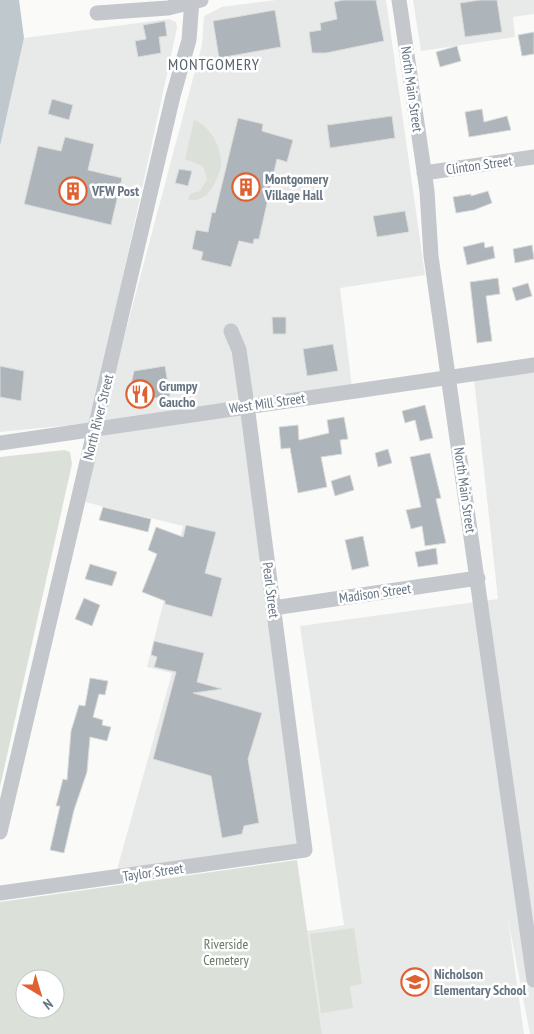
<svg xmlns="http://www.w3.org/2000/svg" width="534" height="1034" viewBox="0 0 534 1034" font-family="'PT Sans Narrow',sans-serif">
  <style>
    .built { fill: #e8e9e9 }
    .green { fill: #dbe1d9; fill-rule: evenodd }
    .water { fill: #bec8cd }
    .building { fill: #adb4ba; stroke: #dcdcda }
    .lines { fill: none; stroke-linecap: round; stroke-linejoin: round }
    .minor { stroke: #c4c7cb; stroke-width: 15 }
    .labels { text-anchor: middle; stroke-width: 5; stroke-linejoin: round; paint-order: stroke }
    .street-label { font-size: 14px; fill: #667482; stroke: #fff }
    .poi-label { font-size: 14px; font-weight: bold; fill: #667482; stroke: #fff; text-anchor: start }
    .park-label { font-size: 14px; fill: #677a64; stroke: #fff }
    .quarter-label { font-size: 16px; letter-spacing: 1px; fill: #57636d; stroke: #fff }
  </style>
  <rect width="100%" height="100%" fill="#fafaf8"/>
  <path class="built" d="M276 0H386L425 275 340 288 352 387 101 424 202 45 204 16 222 7Z
    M413 0H534V14L513 17 515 37 421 51Z
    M169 19 176 22 177 28 91 423 0 432V146L24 38Z
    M534 371V1034H530L508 919 524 1034H322L307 931 344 925 300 626 498 599 474 379Z
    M242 409 300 847 116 873 172 673 147 667 183 526 85 502 99 430Z"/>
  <path class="green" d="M194 120C210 126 223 148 221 166 219 176 213 187 207 195L197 200H188L190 194 200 191 207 179 203 166 185 159Z
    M64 450 70 452 72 464 0 787V457Z
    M297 860 322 1034H0V902ZM25 979H55V1009H25Z
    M354 928 362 984 350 986 353 1008 321 1013 310 934Z"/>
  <path class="water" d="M0 0H19L24 38 0 146Z"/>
  <path class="building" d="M343 0H376L384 41 326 53H312L309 32 321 30 320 23 337 19 334 2Z
    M480 0H497L502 32 465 37 460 3Z
    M275 10 281 47 219 58 213 21Z
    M165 21 167 36 159 37 161 53 138 57 135 41 146 39 143 25Z
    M534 32V54L522 56 518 35Z
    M457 46 461 61 440 67 436 52Z
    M52 99 73 105 69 120 48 114Z
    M482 109 484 122 507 116 511 130 469 137 465 112Z
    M392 116 395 138 330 148 327 125Z
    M238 118 263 124 262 131 293 140 287 162 277 159 259 239H254L253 244 239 241 231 267 201 260 203 252 192 249 196 230 208 232 212 212 215 213Z
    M65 137 94 144 88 170 122 178 111 225 24 204 38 146 61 151Z
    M179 169 192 171 188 186 175 183Z
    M488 191 492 203 474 210 456 213 453 197 471 194V196Z
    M405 211 409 232 377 237 373 216Z
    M484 242 485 248 493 246 495 258 467 265 463 247Z
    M532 245 534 259 515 263 513 249Z
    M498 278 500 294 486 296 492 341 477 343 470 282Z
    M528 283 532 296 516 301 512 288Z
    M272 317H286V334H273Z
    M333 344 338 371 307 376 303 349Z
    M0 366 24 371 21 401 0 397Z
    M165 366 170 396 127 402 134 371Z
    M425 405 433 438 420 441 415 420 405 423 402 411Z
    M344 417 348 439 340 440 342 454 321 457 327 487 298 493 290 448 281 449 279 427 298 425 299 440 329 433 327 420Z
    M388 449 392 463 378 467 375 453Z
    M430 453 441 498 436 499 446 543 425 546 422 526 411 529 406 510 421 507 410 457Z
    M350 475 354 490 335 496 331 481Z
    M103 507 151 519 148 532 99 520Z
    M186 525 216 532 205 573 222 578 212 617 165 604V601L142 592 157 554 148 550 156 527 183 537Z
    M363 536 369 566 352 570 345 540Z
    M436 548 438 564 418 567 415 552Z
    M90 564 117 572 112 586 85 579Z
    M84 598 100 605 92 626 75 619Z
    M154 641 204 653 197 682 222 689 193 693 262 713 248 759 259 823 244 826 242 834 222 838 211 776 153 759 176 672 154 667 157 657 151 655Z
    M90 678 108 681 105 695 99 694 93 717 103 720 102 725 111 727 107 741 90 737 87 772 74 810 64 853 50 850 60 806H56L63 779 67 780 71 731 79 705 85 706Z"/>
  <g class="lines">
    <path class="minor" d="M399 0 427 191 431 256 534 980
      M97 13 168 8 201 0
      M424 173 534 157
      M0 443 534 365
      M273 608 478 578
      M0 832 173 96 189 40 192 0
      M0 893 305 850 247 405 239 350 231 331"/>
  </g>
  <defs>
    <g id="building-ring" transform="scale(1.4375)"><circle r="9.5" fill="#fff" stroke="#df6132" stroke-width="1.5"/><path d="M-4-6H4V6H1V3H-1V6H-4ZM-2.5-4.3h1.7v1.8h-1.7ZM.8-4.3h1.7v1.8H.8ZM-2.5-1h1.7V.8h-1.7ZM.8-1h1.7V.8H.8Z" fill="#df6132"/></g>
    <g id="restaurant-ring" transform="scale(1.4375)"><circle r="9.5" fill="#fff" stroke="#df6132" stroke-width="1.5"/><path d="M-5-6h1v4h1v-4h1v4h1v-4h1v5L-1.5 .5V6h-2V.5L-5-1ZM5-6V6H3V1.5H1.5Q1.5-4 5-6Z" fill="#df6132"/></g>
    <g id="school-ring" transform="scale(1.4375)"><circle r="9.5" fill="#fff" stroke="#df6132" stroke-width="1.5"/><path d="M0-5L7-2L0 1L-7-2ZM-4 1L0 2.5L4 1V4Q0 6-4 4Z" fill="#df6132"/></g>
  </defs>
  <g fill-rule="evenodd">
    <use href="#building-ring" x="246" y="187"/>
    <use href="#building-ring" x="73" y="191"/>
    <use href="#restaurant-ring" x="140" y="394"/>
    <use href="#school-ring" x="415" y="982"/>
  </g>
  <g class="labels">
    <g class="street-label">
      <text transform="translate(412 89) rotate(82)" y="5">North Main Street</text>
      <text transform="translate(479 165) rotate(-8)" y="5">Clinton Street</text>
      <text transform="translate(267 403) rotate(-8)" y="5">West Mill Street</text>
      <text transform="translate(98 417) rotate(-76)" y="5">North River Street</text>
      <text transform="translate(465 490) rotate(82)" y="5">North Main Street</text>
      <text transform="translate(271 590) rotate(83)" y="5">Pearl Street</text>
      <text transform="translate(375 593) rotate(-8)" y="5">Madison Street</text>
      <text transform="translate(153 872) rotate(-8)" y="5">Taylor Street</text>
    </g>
    <g class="poi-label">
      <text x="265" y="184">Montgomery<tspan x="265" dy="16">Village Hall</tspan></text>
      <text x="92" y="196">VFW Post</text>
      <text x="159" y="391">Grumpy<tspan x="159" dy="16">Gaucho</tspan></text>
      <text x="434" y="979">Nicholson<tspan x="434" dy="16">Elementary School</tspan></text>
    </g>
    <g class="park-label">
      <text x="226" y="949">Riverside<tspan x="226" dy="16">Cemetery</tspan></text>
    </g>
    <g class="quarter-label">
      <text x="214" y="70">MONTGOMERY</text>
    </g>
  </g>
  <g transform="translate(40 994) rotate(142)"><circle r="24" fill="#ffffff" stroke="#c2c7cd"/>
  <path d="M0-4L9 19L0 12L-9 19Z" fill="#df6132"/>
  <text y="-8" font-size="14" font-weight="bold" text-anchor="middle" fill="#667482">N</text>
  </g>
</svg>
